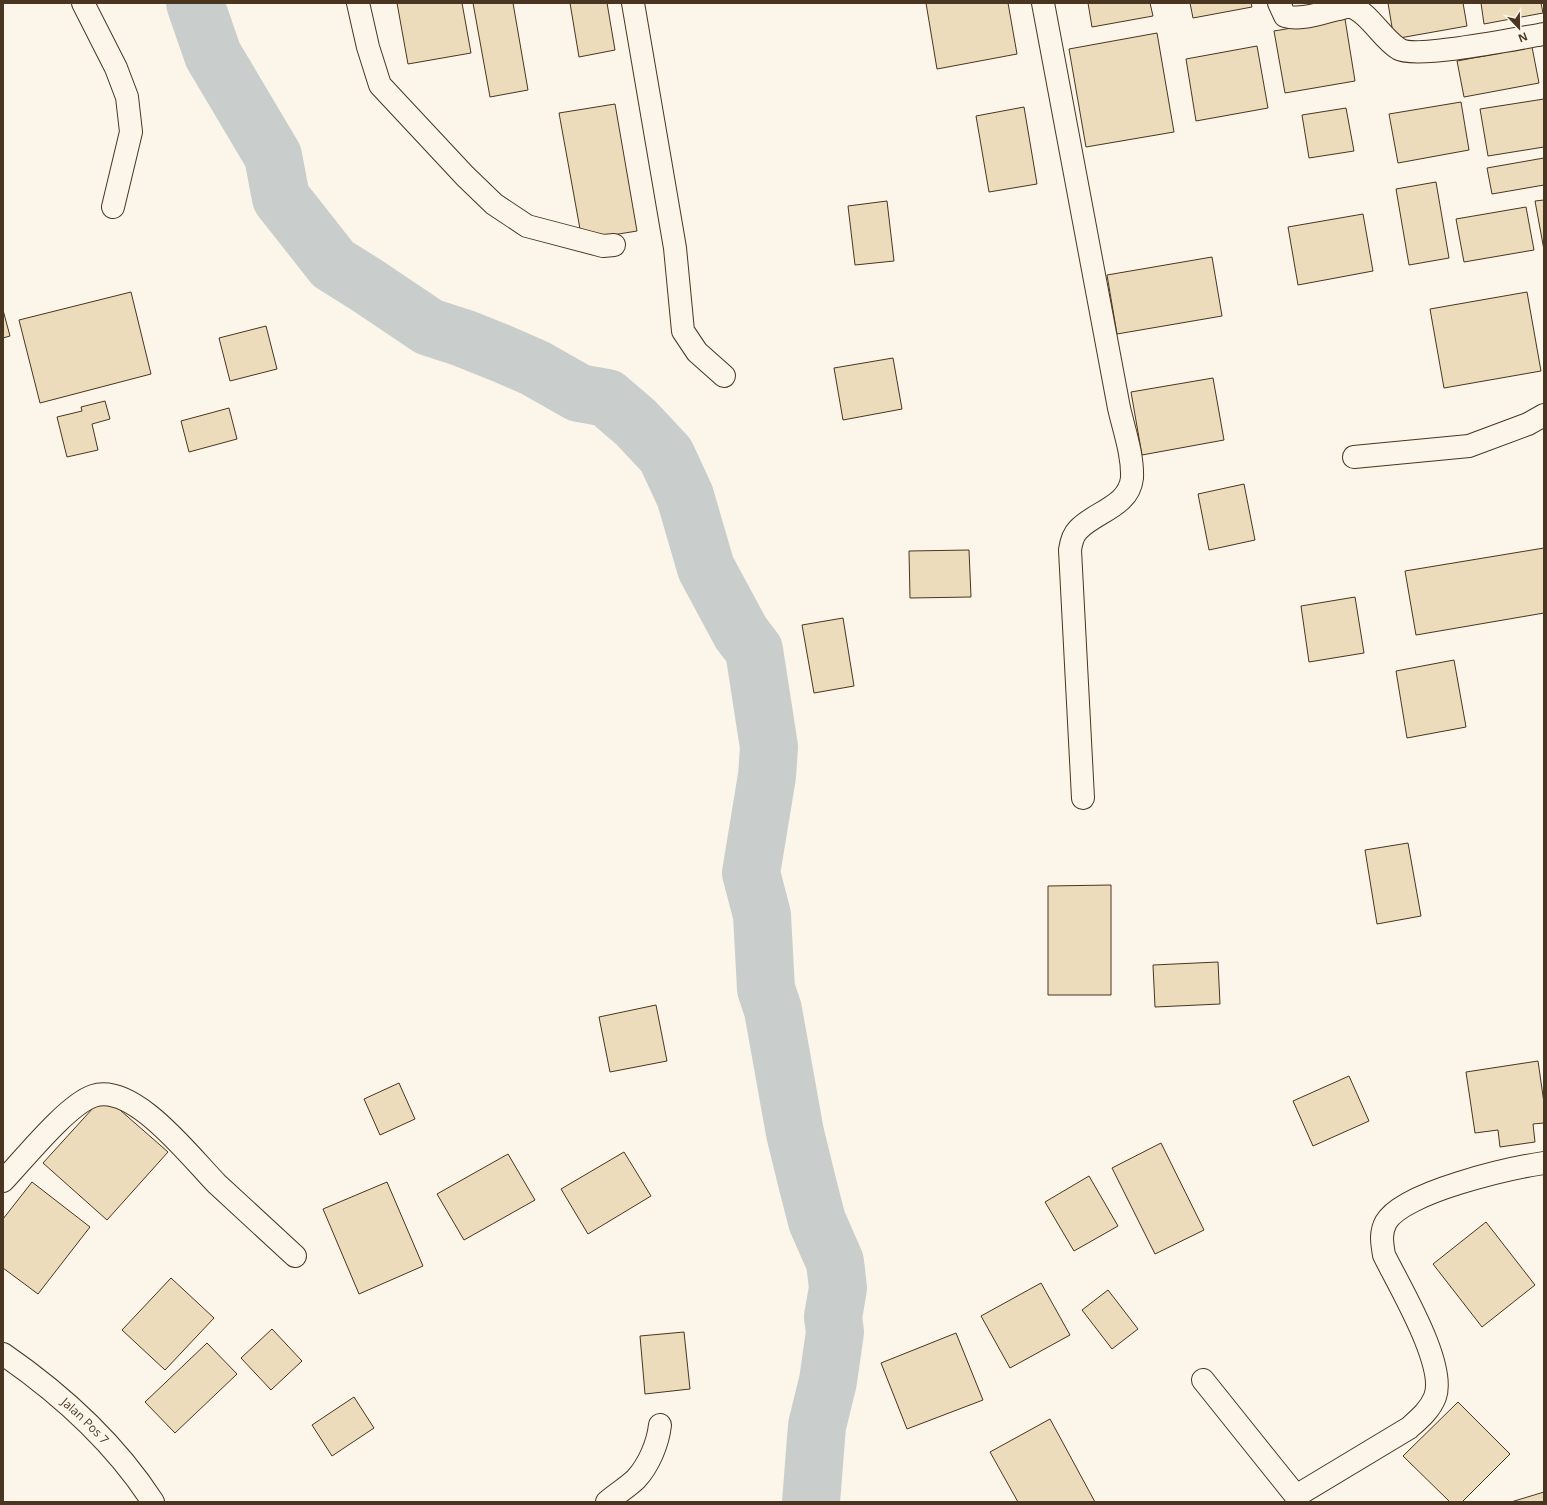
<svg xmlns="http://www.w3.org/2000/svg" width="1547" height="1505" viewBox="0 0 1547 1505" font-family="'Open Sans',sans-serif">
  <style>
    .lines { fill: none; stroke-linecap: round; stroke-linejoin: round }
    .river { stroke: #c9cecd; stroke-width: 58 }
    .building { fill: #ecdcbc; stroke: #4a3520 }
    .minor-casing { stroke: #4a3520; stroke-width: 24 }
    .minor { stroke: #fbf6e9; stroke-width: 22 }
    .labels { text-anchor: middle; stroke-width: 3; stroke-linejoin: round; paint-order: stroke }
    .street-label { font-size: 12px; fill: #4a3520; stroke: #fbf6e9 }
  </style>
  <rect width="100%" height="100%" fill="#fbf6e9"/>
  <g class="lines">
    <path class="river" d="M195 3 213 55 273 156 281 198 333 264 368 286 429 327 463 338 503 354 535 368 579 393 607 398 636 423 666 455 685 496 706 568 741 633 754 650 769 747 767 776 751 873 762 915 766 989 773 1010 795 1133 808 1186 817 1221 835 1262 838 1288 833 1317 835 1332 828 1381 817 1426 811 1502"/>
  </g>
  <path class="building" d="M397 3H462L471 53 408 64Z
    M473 3H513L528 90 490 97Z
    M570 3H607L615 50 579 57Z
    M926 3H1008L1017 54 937 69Z
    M1088 3H1150L1153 16 1092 27Z
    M1190 3H1251L1252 7 1193 18Z
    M1388 3H1463L1467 26 1394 39Z
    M1481 3H1541L1543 13 1484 24Z
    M1345 19 1355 81 1285 93 1274 31Z
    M1157 33 1174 132 1086 147 1069 49Z
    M1257 46 1268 108 1196 121 1186 59Z
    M1532 47 1539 83 1464 97 1457 61Z
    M1544 99V147L1488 156 1480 109Z
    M1461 102 1469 150 1398 163 1389 114Z
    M615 104 637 231 582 240 559 113Z
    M1024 107 1037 184 989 192 976 116Z
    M1346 108 1354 151 1309 158 1302 115Z
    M1544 158V185L1492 194 1487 168Z
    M1436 182 1449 258 1409 265 1396 189Z
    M1544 200V250L1535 201Z
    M887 201 894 261 855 265 848 206Z
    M1526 207 1534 250 1464 262 1456 219Z
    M1363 214 1373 271 1298 285 1288 227Z
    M1212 257 1222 316 1117 334 1107 275Z
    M131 292 151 374 40 403 19 320Z
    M1527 292 1541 371 1444 388 1430 309Z
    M3 310 10 336 3 338Z
    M266 326 277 369 230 381 219 338Z
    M893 358 902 409 843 420 834 368Z
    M1213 378 1224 440 1142 455 1131 392Z
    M105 401 110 419 92 424 98 450 67 457 57 417 82 411 81 407Z
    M229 408 237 439 189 452 181 421Z
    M1244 484 1255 540 1209 550 1198 494Z
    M1544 548V613L1416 635 1405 571Z
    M969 550 971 597 910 598 909 551Z
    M1355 597 1364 653 1309 662 1301 606Z
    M843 618 854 686 814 693 802 625Z
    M1454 660 1466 727 1407 738 1396 671Z
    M1408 843 1421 916 1377 924 1365 850Z
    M1111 885V995H1048V886Z
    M1218 962 1220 1004 1155 1007 1153 965Z
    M656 1005 667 1061 610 1072 599 1017Z
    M1538 1061 1544 1103V1123L1533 1124 1535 1142 1500 1147 1498 1130 1475 1133 1466 1072Z
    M1349 1076 1369 1121 1313 1146 1293 1101Z
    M399 1083 415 1119 380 1135 364 1099Z
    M104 1096 168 1152 107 1220 43 1163Z
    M1161 1143 1204 1230 1155 1254 1112 1168Z
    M624 1152 651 1196 588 1234 561 1189Z
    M508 1154 535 1200 464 1240 437 1194Z
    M1089 1176 1118 1226 1074 1251 1045 1202Z
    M32 1182 90 1227 38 1294 3 1268V1219Z
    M387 1182 423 1266 359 1294 323 1209Z
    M1486 1222 1535 1285 1482 1327 1433 1264Z
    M171 1278 214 1318 165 1370 122 1330Z
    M1041 1283 1070 1335 1010 1368 981 1316Z
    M1108 1290 1138 1329 1112 1349 1082 1310Z
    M272 1329 302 1361 271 1390 241 1358Z
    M684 1332 690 1389 645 1394 640 1336Z
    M956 1333 983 1400 907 1429 881 1363Z
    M207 1343 237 1374 175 1433 145 1402Z
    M354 1397 374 1428 332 1456 312 1425Z
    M1458 1402 1510 1454 1462 1502H1450L1403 1456Z
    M1050 1419 1095 1502H1018L990 1452Z
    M1544 1492V1502H1511Z"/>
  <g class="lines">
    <g class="minor-casing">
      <g id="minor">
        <path d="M83 3 116 68 127 97 131 132 113 207"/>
        <path d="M358 3 368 47 380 85 465 176 494 204 527 226 603 246 614 245"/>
        <path d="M633 3 675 248 683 331 697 352 724 376"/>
        <path d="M1043 3 1119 408C1124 430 1133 455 1132 478 1129 507 1094 512 1078 530 1073 535 1071 543 1070 550L1083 798"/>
        <path d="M1279 3 1285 16C1302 21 1322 12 1339 9 1343 8 1348 6 1351 7 1368 11 1382 39 1399 49 1415 59 1520 38 1544 34"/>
        <path d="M1354 457 1469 446 1528 424 1544 415"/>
        <path d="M3 1181C24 1159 67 1105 93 1096 134 1082 192 1159 217 1184 243 1208 269 1232 295 1256"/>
        <path id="s1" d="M3 1354C61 1394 114 1442 153 1502"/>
        <path d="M1203 1380 1296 1496 1409 1428C1419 1419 1430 1410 1435 1397 1447 1365 1399 1286 1384 1255 1382 1243 1380 1233 1386 1222 1403 1192 1510 1168 1544 1163"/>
        <path d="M607 1502C616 1494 628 1487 636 1479 649 1465 658 1443 660 1425"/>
      </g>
    </g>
    <use href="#minor" class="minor"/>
  </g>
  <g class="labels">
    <g class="street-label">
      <text dy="4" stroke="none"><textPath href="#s1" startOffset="106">Jalan Pos 7</textPath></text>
    </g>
  </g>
  <rect width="1547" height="1505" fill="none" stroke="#4a3520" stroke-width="8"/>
  <g transform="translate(1519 28) rotate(158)" stroke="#fbf6e9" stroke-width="3" paint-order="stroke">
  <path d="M0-3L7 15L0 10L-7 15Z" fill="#4a3520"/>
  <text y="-6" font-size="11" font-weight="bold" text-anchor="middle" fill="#4a3520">N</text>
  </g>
</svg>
